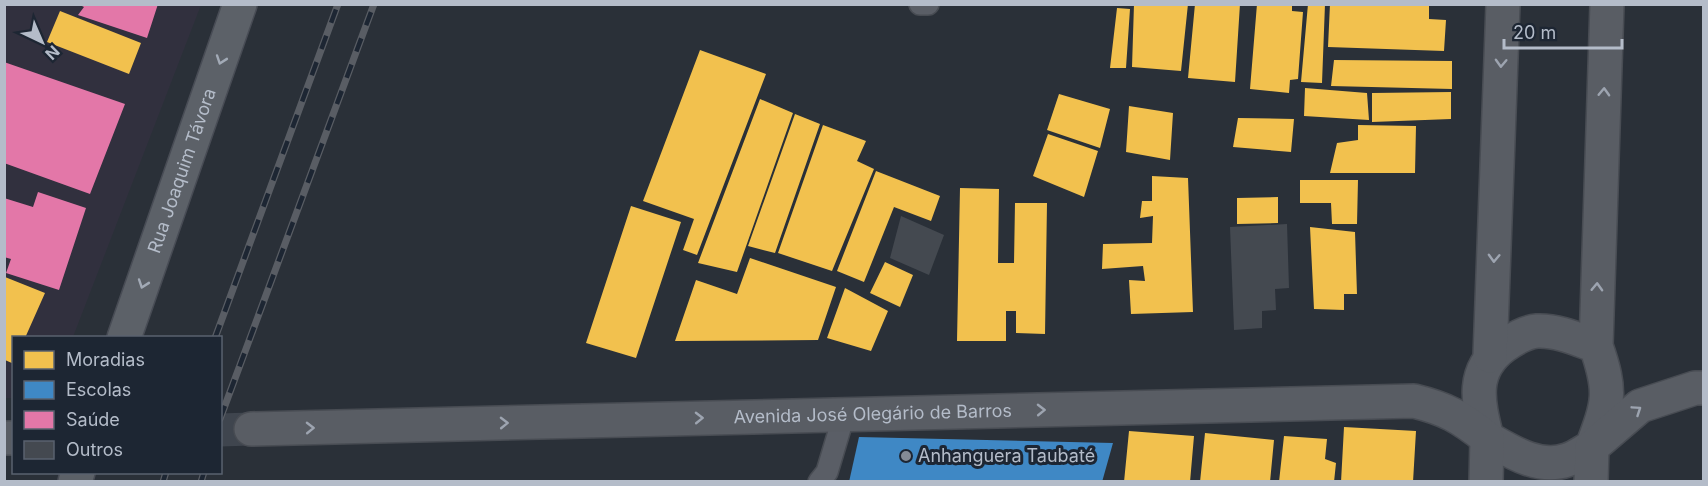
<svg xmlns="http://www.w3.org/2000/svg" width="1708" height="486" viewBox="0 0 1708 486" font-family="Inter,sans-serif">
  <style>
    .medical { fill: #31303e }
    .homes { fill: #f2c14e }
    .schools { fill: #3f88c5 }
    .health { fill: #e377a8 }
    .building { fill: #444950 }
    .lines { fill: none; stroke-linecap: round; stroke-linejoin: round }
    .secondary-tunnel { stroke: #3f454e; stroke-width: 33; stroke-dasharray: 33 16; stroke-linecap: butt }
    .lane-casing { stroke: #484c53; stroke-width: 24 }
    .secondary-casing { stroke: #484c53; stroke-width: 36 }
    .primary-casing { stroke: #484c55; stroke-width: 36 }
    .lane { stroke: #5a5e66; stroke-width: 21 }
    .secondary { stroke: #595d64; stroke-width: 33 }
    .primary { stroke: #5c6168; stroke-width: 33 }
    .rail-casing { stroke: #595d64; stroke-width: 7 }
    .rail { stroke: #1d2633; stroke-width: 4.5; stroke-dasharray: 14; stroke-linecap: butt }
    .oneway { stroke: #a2aab6 }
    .oneway2 { stroke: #9da4b0 }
    .poi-dot { fill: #848b96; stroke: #1d2633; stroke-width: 2 }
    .labels { text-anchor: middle; stroke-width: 6; stroke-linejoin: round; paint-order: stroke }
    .street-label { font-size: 18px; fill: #b4bcc9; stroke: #1d2633 }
    .poi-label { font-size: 18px; fill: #b4bcc9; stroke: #1d2633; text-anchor: start }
  </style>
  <rect width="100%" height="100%" fill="#2a3038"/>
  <path class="medical" d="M4 5H201L73 337 14 338 13 398H5Z"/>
  <path class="homes" d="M1134 4H1188L1181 71 1132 67Z
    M1195 4H1240L1235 82 1188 78Z
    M1257 4H1292V11L1303 12 1298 79 1290 80 1289 93 1250 89Z
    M1308 4H1325L1322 83 1301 82Z
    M1330 4H1429V19L1446 20 1444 51 1328 47Z
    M1117 8 1130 9 1126 68H1110Z
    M60 11 141 43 129 74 47 42Z
    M700 50 766 74 697 255 683 250 694 219 643 201Z
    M1334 60 1452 61V89L1331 86Z
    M1305 88 1367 93 1369 120 1304 116Z
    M1451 92V119L1372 122V93Z
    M1059 94 1110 109 1100 148 1047 130Z
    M760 99 793 113 737 272 698 263Z
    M1129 106 1173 113 1170 160 1126 152Z
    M795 114 820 124 775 253 748 246Z
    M1238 118 1294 119 1291 152 1233 147Z
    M823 125 866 141 857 161 874 169 832 271 778 253Z
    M1358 125 1416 126 1415 173H1330L1337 143 1358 140Z
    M1048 134 1098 151 1084 197 1033 176Z
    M876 171 940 196 931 221 894 207 864 282 837 271Z
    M1152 176 1188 178 1193 312 1131 314 1129 280 1145 281 1143 266 1102 269 1103 244 1152 243 1153 216 1140 218 1142 201H1152Z
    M1300 180H1358L1357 224H1332L1331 203H1300Z
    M960 188 999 189 998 263H1014L1015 203H1047L1045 334 1016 333V311H1006V341H957Z
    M1278 197V223L1237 224V198Z
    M631 206 681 222 636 358 586 343Z
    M1310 227 1355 232 1357 294H1344V310L1314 309Z
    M750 258 836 287 818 340 675 341 696 280 737 294Z
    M885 262 913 275 900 307 870 293Z
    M5 277 45 293 25 338H14V364L5 360Z
    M845 288 888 311 871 351 827 338Z
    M1344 427 1416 431 1413 482H1341Z
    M1129 431 1194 436 1190 482H1124Z
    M1205 433 1274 440 1270 482H1200Z
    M1284 436 1327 439 1325 459 1336 463 1334 482H1279Z"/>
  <path class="schools" d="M859 437 1113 443 1102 482H849Z"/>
  <path class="health" d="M78 4H158L147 38 78 15 84 7Z
    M4 62 125 104 90 194 4 163Z
    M38 192 86 208 59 290 6 273 11 259 4 257V198L33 207Z"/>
  <path class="building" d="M901 216 944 235 929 275 890 258Z
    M1287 224 1289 288 1275 289 1276 310 1262 311V328L1234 330 1230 227Z"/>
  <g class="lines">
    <path class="secondary-tunnel" d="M220 430 251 429"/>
    <g class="lane-casing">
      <path id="lane" d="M920 4H928
        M819 482 827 472 844 415"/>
    </g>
    <g class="secondary-casing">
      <g id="secondary">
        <path d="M1596 346C1577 339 1557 330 1537 331 1525 332 1514 339 1504 346 1470 371 1478 402 1487 438 1510 451 1539 470 1567 460 1575 458 1584 451 1592 447 1609 402 1612 392 1596 346L1607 4"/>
        <path d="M1490 356 1503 4"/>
        <path id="s1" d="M251 429 1414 401C1447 409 1460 417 1487 438L1486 482"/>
        <path d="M4 438H14"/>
        <path d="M1591 482 1592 447 1640 406 1695 388H1704"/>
      </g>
    </g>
    <g class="primary-casing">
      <g id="primary">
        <path id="s2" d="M124 338 240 4"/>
        <path d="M75 482 78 472"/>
      </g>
    </g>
    <use href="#lane" class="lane"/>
    <use href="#secondary" class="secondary"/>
    <use href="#primary" class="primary"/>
    <g class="rail-casing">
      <path id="rail" d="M215 338 338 4
        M220 419 374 4
        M163 482 166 472
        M201 482 204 472"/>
    </g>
    <use href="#rail" class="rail"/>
  </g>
  <defs><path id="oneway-chevron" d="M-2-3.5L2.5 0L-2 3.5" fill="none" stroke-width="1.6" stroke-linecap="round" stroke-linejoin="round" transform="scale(1.5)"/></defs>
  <g class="oneway">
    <use href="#oneway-chevron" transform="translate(221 60) rotate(109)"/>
    <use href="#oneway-chevron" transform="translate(143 284) rotate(109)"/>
  </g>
  <g class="oneway2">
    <use href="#oneway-chevron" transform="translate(1501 63) rotate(92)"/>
    <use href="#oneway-chevron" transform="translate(1604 92) rotate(-88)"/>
    <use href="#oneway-chevron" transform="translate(1494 258) rotate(92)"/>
    <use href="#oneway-chevron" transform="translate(1597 287) rotate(-88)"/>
    <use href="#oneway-chevron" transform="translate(1041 410) rotate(-1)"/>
    <use href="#oneway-chevron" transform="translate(1637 410) rotate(-34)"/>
    <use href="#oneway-chevron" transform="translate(699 418) rotate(-1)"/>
    <use href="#oneway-chevron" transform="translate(504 423) rotate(-1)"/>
    <use href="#oneway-chevron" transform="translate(310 428) rotate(-1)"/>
  </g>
  <circle class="poi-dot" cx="906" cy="456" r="6"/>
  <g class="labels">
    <g class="street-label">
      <text dy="6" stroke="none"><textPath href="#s2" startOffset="177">Rua Joaquim Távora</textPath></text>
      <text dy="6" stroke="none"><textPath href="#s1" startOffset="622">Avenida José Olegário de Barros</textPath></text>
    </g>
    <g class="poi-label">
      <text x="918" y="462">Anhanguera Taubaté</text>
    </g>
  </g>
  <rect width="1708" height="486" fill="none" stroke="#b4bcc9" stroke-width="12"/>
  <rect x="12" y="336" width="210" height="138" fill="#1d2633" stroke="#59626f" stroke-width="1.5"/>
  <rect x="24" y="351" width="30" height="18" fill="#f2c14e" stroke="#59626f" stroke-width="1.5"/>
  <text x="66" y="366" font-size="18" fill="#b4bcc9">Moradias</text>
  <rect x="24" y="381" width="30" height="18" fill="#3f88c5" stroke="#59626f" stroke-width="1.5"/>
  <text x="66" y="396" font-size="18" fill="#b4bcc9">Escolas</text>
  <rect x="24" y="411" width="30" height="18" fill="#e377a8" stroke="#59626f" stroke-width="1.5"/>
  <text x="66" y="426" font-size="18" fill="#b4bcc9">Saúde</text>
  <rect x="24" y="441" width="30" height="18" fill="#444950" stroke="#59626f" stroke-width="1.5"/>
  <text x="66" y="456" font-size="18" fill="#b4bcc9">Outros</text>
  <g transform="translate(42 42) rotate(136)" stroke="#1d2633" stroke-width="4.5" paint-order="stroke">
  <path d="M0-4.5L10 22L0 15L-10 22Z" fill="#b4bcc9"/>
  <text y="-9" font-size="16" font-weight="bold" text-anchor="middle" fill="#b4bcc9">N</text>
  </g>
  <path d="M1504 39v9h118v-9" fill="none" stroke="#b4bcc9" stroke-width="3"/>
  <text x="1513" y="39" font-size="18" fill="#b4bcc9" stroke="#1d2633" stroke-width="4.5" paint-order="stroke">20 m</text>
</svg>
